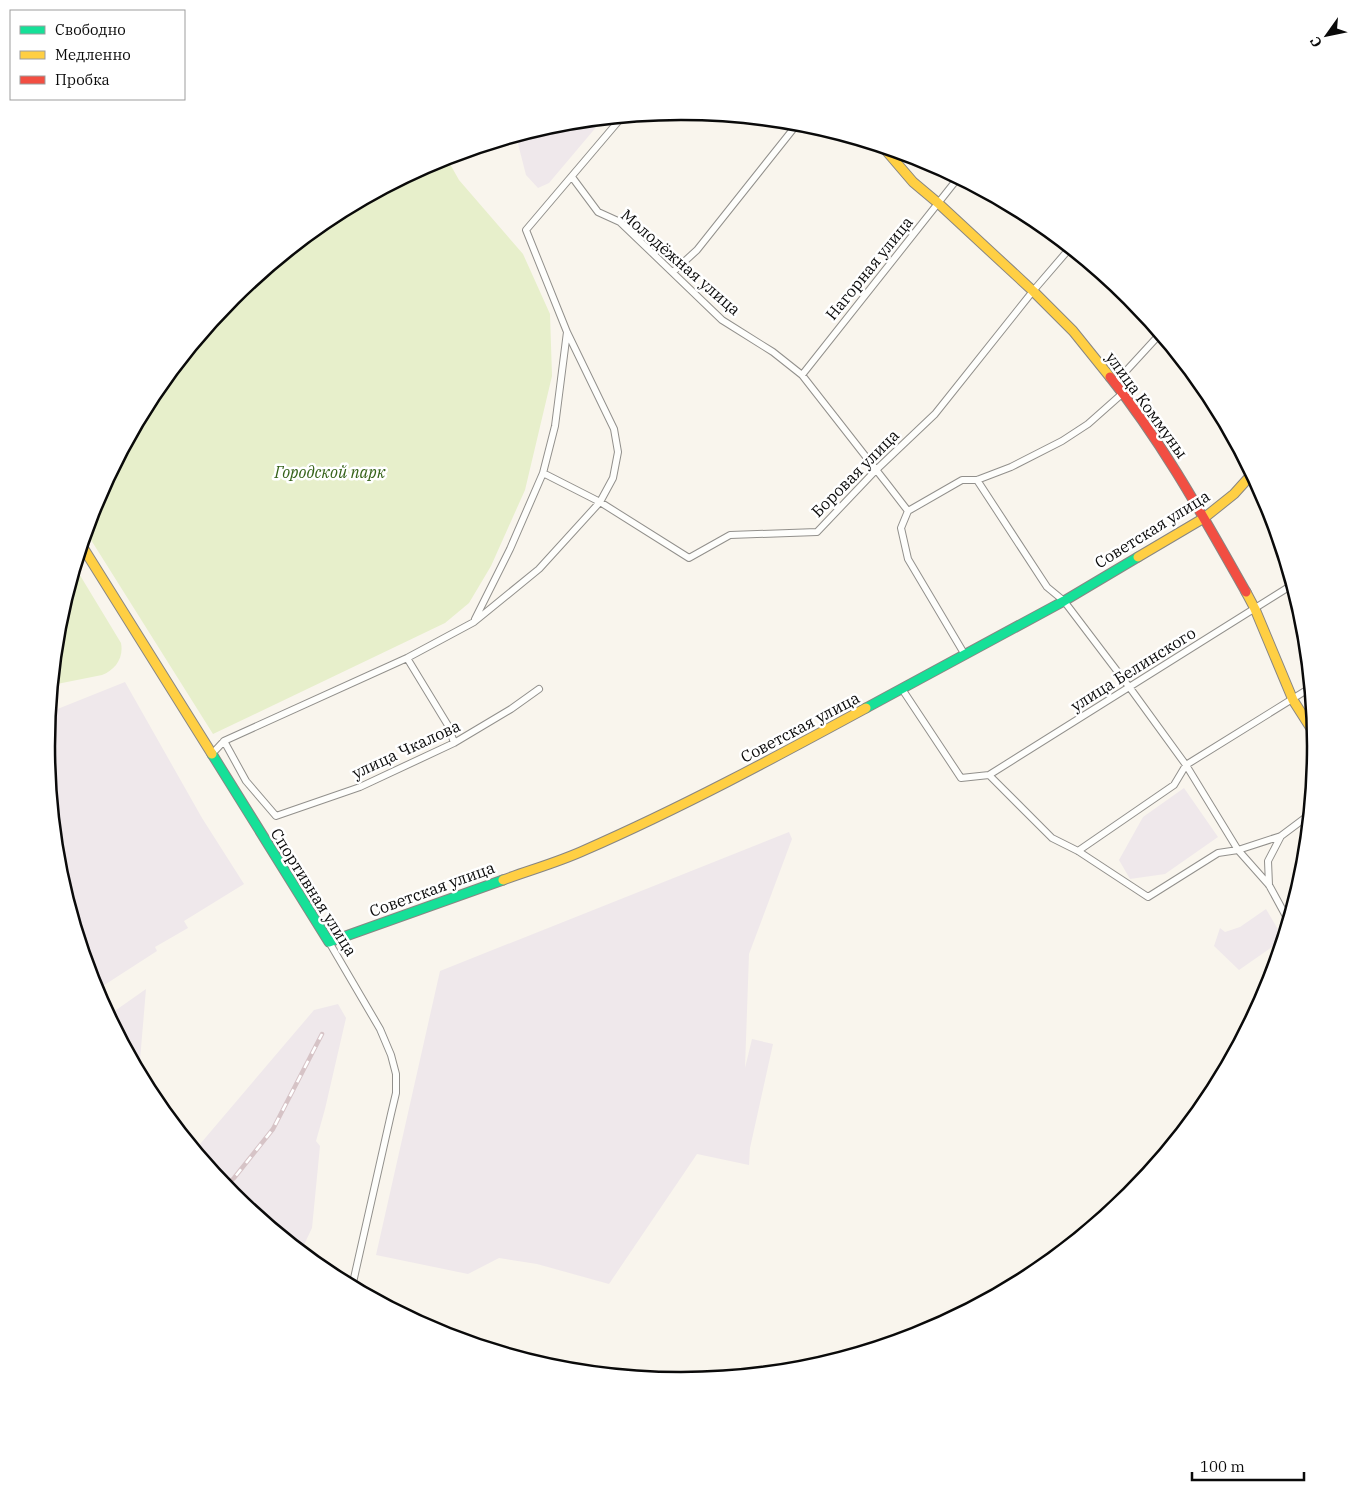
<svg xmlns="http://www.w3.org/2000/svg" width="1362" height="1492" viewBox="0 0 1362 1492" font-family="'IBM Plex Serif',serif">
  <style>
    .industrial { fill: #efe8eb }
    .green { fill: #e7efcb }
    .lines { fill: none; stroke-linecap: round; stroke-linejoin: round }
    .street-casing { stroke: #92908c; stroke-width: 8 }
    .fast-casing { stroke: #888683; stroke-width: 11 }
    .slow-casing { stroke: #888683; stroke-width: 11 }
    .jam-casing { stroke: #888683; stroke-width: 11 }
    .street { stroke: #fefefc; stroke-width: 6 }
    .fast { stroke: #16e098; stroke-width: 9 }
    .slow { stroke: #ffcf43; stroke-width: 9 }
    .jam { stroke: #f24e42; stroke-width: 9 }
    .rail-casing { stroke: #d6c3c6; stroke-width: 4.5 }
    .rail { stroke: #fff; stroke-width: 2.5; stroke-dasharray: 8; stroke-linecap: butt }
    .labels { text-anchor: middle; stroke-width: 5; stroke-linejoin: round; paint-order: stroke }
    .street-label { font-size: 16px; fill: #0a0a0a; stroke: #fff }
    .park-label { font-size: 16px; font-style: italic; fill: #356219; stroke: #fff }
    .rim { fill: none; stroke: #0a0a0a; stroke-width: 2.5 }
  </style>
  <rect width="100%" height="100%" fill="#f9f5ed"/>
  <path class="industrial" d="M603 119 549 183 538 188 526 175 516 136 557 123Z
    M125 682 202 818 244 884 184 921 188 928 155 947 157 951 95 991 58 870 46 746 50 712Z
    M1184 788 1218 837 1165 874 1130 879 1119 860 1143 817Z
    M789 832 792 839 749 954 745 1068 752 1039 773 1044 750 1148 749 1165 697 1154 609 1284 537 1264 499 1258 468 1274 376 1255 440 971Z
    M1266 909 1283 938 1282 940 1239 970 1214 946 1220 928 1225 932 1240 927Z
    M146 989 139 1072 109 1015Z
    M338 1004 346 1018 325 1109 316 1141 320 1146 312 1228 301 1251 232 1195 195 1150 314 1010Z"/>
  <path class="green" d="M446 157 459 180 523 254 550 314 552 376 525 490 491 566 469 603 445 623 213 734 86 532 95 503 153 393 232 297 329 218 438 159Z
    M75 567 121 643C124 658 115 670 102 675L52 685 59 622Z"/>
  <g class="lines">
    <g class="street-casing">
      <path id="street" d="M572 177 598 212 620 222 722 320 773 352 802 375 888 485 908 511
        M673 272 697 250 798 123
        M802 375 958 178
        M1115 383 1160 334
        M543 473 600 502 689 558 730 535 817 532 876 470 935 414 1033 291 1070 248
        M977 480 1047 587 1064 601 1130 688 1186 765 1238 850 1269 885 1287 918
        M908 511 962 480H977L1011 467 1062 441 1088 424 1123 393
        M908 511 901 528 908 559 965 655
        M475 619 510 549 543 473 555 426 567 332 526 230 622 117
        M407 658 449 727 454 743
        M902 689 961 778 989 775 1052 838 1078 851 1148 897 1218 853 1238 850 1281 836 1309 815
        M224 741 246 781 276 816 360 787 454 743 511 709 539 689
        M211 755 224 741 407 658 474 622 539 569 600 502 613 478 618 452 614 429 567 332
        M989 775 1292 585
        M1078 851 1174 785 1186 765 1310 688
        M1269 885 1268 861 1281 836
        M329 942 380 1029 391 1055 396 1074V1093L391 1114 352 1287"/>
    </g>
    <g class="fast-casing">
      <path id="fast" d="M866 708 1064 601 1138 557
        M212 754 329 942 503 880"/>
    </g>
    <g class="slow-casing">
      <path id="slow" d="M883 147 913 182 938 203 1033 291 1073 331 1110 377
        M82 546 212 754
        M1138 557 1204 518 1234 494 1252 474
        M1246 592 1255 609 1293 700 1314 733
        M503 880C530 870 559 862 585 850 681 808 774 758 866 708"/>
    </g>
    <g class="jam-casing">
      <path id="jam" d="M1110 377C1163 443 1204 518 1246 592"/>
    </g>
    <use href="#street" class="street"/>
    <use href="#fast" class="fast"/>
    <use href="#slow" class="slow"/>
    <use href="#jam" class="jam"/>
    <g class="rail-casing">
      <path id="rail" d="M225 1187 234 1178 273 1129 322 1034"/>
    </g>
    <use href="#rail" class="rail"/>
  </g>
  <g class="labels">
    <g class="street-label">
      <text transform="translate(681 262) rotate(41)" y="6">Молодёжная улица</text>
      <text transform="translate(869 268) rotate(-51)" y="6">Нагорная улица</text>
      <text transform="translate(1147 405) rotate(54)" y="6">улица Коммуны</text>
      <text transform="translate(855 473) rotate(-45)" y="6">Боровая улица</text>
      <text transform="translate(1152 529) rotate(-32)" y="6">Советская улица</text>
      <text transform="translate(1133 669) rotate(-32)" y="6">улица Белинского</text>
      <text transform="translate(800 727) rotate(-28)" y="6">Советская улица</text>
      <text transform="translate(406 749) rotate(-25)" y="6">улица Чкалова</text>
      <text transform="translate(432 889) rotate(-20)" y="6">Советская улица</text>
      <text transform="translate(314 892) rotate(58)" y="6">Спортивная улица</text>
    </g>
    <g class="park-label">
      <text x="330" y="478">Городской парк</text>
    </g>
  </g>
  <path d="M0 0H1362V1492H0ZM55 746a626 626 0 1 1 1252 0a626 626 0 1 1-1252 0Z" fill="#fff" fill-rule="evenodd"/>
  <path class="rim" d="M55 746a626 626 0 1 1 1252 0a626 626 0 1 1-1252 0Z"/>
  <rect x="10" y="10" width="175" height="90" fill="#ffffff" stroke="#9d9d9d"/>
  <rect x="20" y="26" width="25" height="8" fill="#16e098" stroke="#9d9d9d"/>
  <text x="55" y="35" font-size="15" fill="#0a0a0a">Свободно</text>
  <rect x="20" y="51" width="25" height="8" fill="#ffcf43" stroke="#9d9d9d"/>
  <text x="55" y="60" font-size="15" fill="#0a0a0a">Медленно</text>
  <rect x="20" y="76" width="25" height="8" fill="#f24e42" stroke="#9d9d9d"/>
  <text x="55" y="85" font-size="15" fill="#0a0a0a">Пробка</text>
  <g transform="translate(1327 35) rotate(237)" stroke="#ffffff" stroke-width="4" paint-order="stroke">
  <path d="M0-4L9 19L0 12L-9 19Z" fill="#0a0a0a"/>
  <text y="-8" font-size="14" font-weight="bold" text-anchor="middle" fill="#0a0a0a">С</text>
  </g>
  <path d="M1192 1472v8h112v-8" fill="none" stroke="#0a0a0a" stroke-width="2.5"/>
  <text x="1200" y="1472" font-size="15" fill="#0a0a0a" stroke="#ffffff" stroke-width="4" paint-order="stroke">100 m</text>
</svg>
